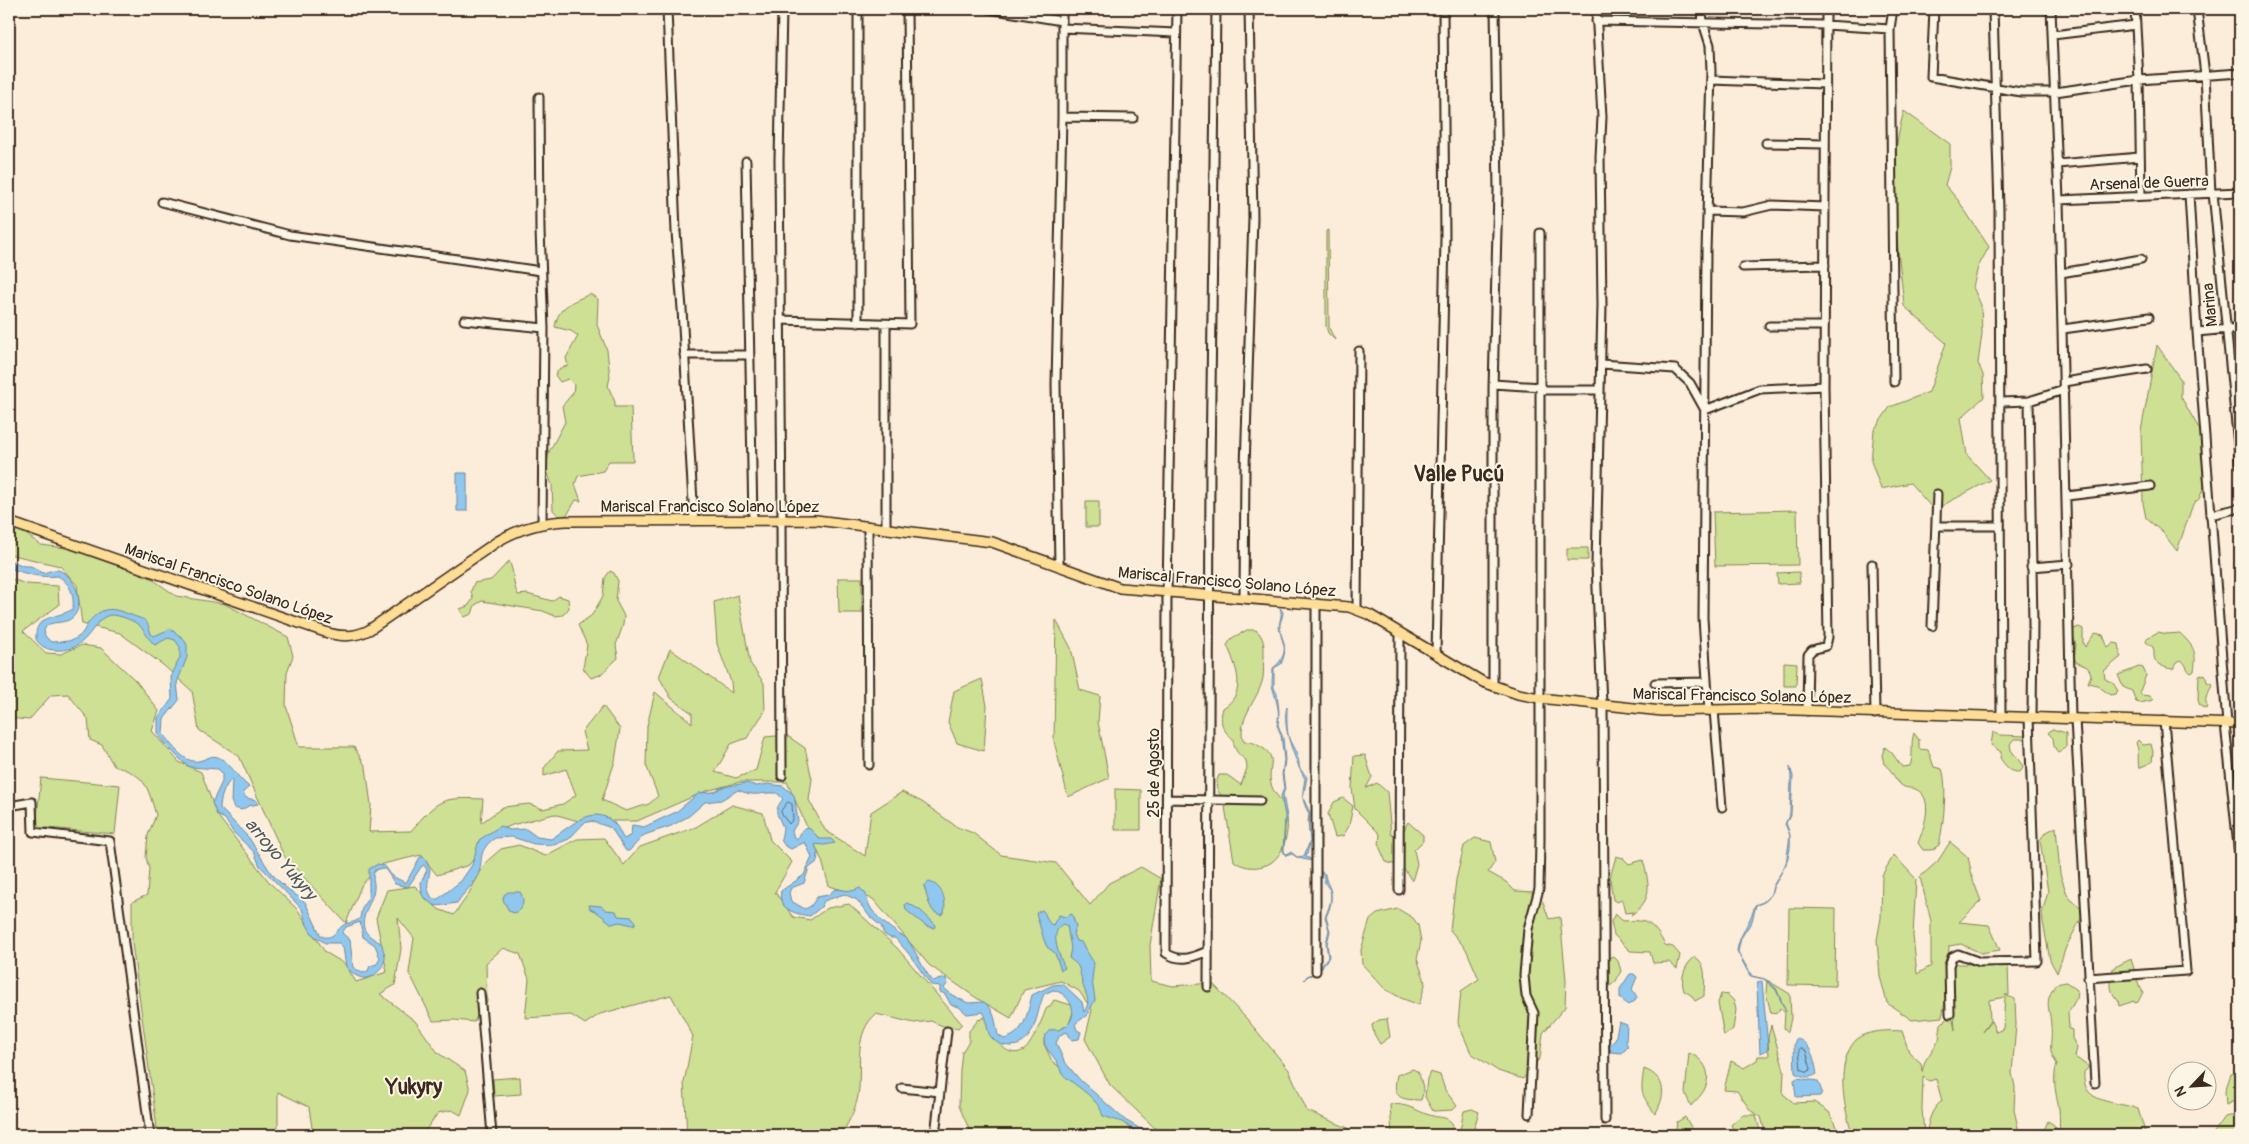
<svg xmlns="http://www.w3.org/2000/svg" width="2249" height="1144" viewBox="0 0 2249 1144" font-family="Pangolin,sans-serif">
  <style>
    .green { fill: #cee094; stroke: #848559; fill-rule: evenodd }
    .water { fill: #90c7ee; stroke: #6e889b; fill-rule: evenodd }
    .lines { fill: none; stroke-linecap: round; stroke-linejoin: round }
    .shore { stroke: #5d6971; stroke-width: 1 }
    .minor-casing { stroke: #3b2a1e; stroke-width: 11 }
    .major-casing { stroke: #3b2a1e; stroke-width: 12 }
    .minor { stroke: #fcf5e5; stroke-width: 7 }
    .major { stroke: #fedd96; stroke-width: 9 }
    .labels { text-anchor: middle; stroke-width: 4; stroke-linejoin: round; paint-order: stroke }
    .street-label { font-size: 16px; fill: #3b2a1e; stroke: #fcf5e5 }
    .water-label { font-size: 18px; font-style: italic; fill: #54595c; stroke: #fcf5e5 }
    .district-label { font-size: 21px; font-weight: bold; fill: #3b2a1e; stroke: #fcf5e5 }
  </style>
  <rect width="100%" height="100%" fill="#fcecda"/>
  <filter id="ink" filterUnits="userSpaceOnUse"><feTurbulence type="fractalNoise" baseFrequency=".02" numOctaves="2"/><feDisplacementMap in="SourceGraphic" scale="10" xChannelSelector="R" yChannelSelector="G"/><feConvolveMatrix kernelMatrix="1 2 1 2 8 2 1 2 1" color-interpolation-filters="sRGB"/></filter>
  <g filter="url(#ink)">
    <path class="green" d="M1904 111 1950 144V167L1945 185 1958 200 1989 247 1978 267 1973 287 1981 305 1982 334 1978 363 1983 375 1984 397 1961 418 1967 455 1990 480 1934 510 1910 483 1881 489 1871 461 1874 430 1890 407 1929 392 1946 343 1904 306C1898 242 1885 174 1904 111Z
      M1328 230 1329 328 1335 340 1328 333 1326 326V231Z
      M590 294 598 299 597 325 607 350 610 377 608 386 615 402V407H631L633 461H609L603 471 578 476 575 484 581 501 576 500 567 515 559 516 553 510 552 485 546 468 549 452 565 422 562 406 573 393 574 385 568 379 560 382 555 375 560 368 568 366 566 358 578 336 571 331 555 327C558 306 572 302 590 294Z
      M2157 345 2181 380V397L2205 439 2211 471 2199 499 2193 504 2177 551 2163 533 2146 518 2143 503 2141 431Z
      M1086 501H1099V527H1086Z
      M1797 510 1798 565 1715 566 1713 512Z
      M9 529 20 530 41 545 99 552 137 568 176 596 225 604 288 637 293 656 287 672 286 706 299 747H354L366 767 371 805 369 832 411 831C438 799 441 797 483 799L481 823 503 807 529 804 543 809 563 804 576 795 566 769 544 776V768L558 751 587 750 582 732 603 706 620 729 615 761 602 800 626 811 649 804 658 796 646 765 647 726 655 692 692 723V713L671 698 659 677 670 649 732 693 731 682 717 644 714 602 738 595 750 663 764 683 765 711 747 738 731 744 715 772 736 778 756 770 765 737 786 735 805 748 812 779 809 800 825 830 865 856 871 812 902 792 922 802 957 827 973 833 1001 855 1056 863 1090 905 1109 883 1141 867 1161 879 1150 945 1151 981 1173 986 1212 983 1246 1018 1289 1070 1307 1111 1348 1128 1354 1135H1162L1110 1085 1085 1039 1092 1010 1079 991 1061 981 1024 990 1011 1018 978 999 929 965 873 899 829 886 822 861 787 782H740L706 791 637 821H578L554 814 512 825 492 834 469 865 437 875 421 855 383 864 362 884 346 923 284 856 239 756 199 730 192 691 163 665 120 633 82 624 77 585 60 566 9 554Z
      M1567 548H1588V560H1567Z
      M509 561C515 573 512 584 518 595L527 594 552 601 559 596 568 599 569 608 563 615 555 616 543 611 482 601 475 605 472 614 464 617 460 609 468 606 473 599 471 591 474 583 491 580Z
      M610 571 614 573 618 581 616 601 624 616 623 625 616 645 618 658 600 675 591 678 583 668 587 645 578 625 592 615 603 596 605 578Z
      M1799 572 1800 583 1778 584 1777 573Z
      M9 578 26 584 58 586 59 605 23 631 46 653 61 654 82 645 101 648 136 681 159 711 152 731 179 762 201 772 217 815 270 883 298 910 325 952 345 964 356 982 387 972 376 918 387 890 415 886 438 909 454 915 468 895 486 862 501 849 519 845 545 856 577 839 604 838 624 865 640 847 696 827 732 805 763 813 770 840 792 862 775 892 793 917 810 920 828 908 849 904 897 948 962 1024 958 1028 943 1026 931 1021 914 1023 876 1014C854 1033 861 1062 859 1088 858 1105 850 1120 841 1135H758L754 1132 730 1130 718 1135H687L684 1083 693 1036 671 995 600 1014 585 1024 571 1015 525 1018 529 979 520 954 503 948 486 963 487 1002 478 1014 474 1022 455 1020 433 1021 409 972 414 938 398 918 401 949 395 985 380 994 415 1021 438 1053 465 1071 470 1090 461 1115 452 1110 438 1113 422 1135H313L309 1107 278 1092V1135H158L132 943V902L147 895 149 869 146 857 148 835 156 815C147 785 146 775 114 766L102 745 90 740 88 719 68 694 51 695 29 720 9 718Z
      M838 578H862V613H839Z
      M1056 620 1071 648 1080 690 1100 696 1098 722 1109 778 1068 797 1054 741Z
      M2079 627 2083 629V643L2085 647 2095 633 2103 635 2108 648 2114 643 2119 644 2121 657 2104 671 2105 679 2113 683 2118 691 2115 694 2110 695 2097 685 2088 683 2091 675 2090 671 2087 667 2076 662 2074 658 2076 645 2071 630Z
      M1247 630H1256C1265 638 1264 646 1264 658 1263 664 1264 671 1263 678 1259 699 1235 721 1244 742 1252 741 1254 743 1261 747 1279 757 1267 768 1271 784 1273 792 1279 797 1283 804 1293 823 1286 861 1263 866 1253 869 1242 867 1234 861L1225 807 1229 805C1221 793 1212 791 1219 775H1227L1241 785 1247 768 1246 760C1237 754 1234 749 1233 739 1222 730 1219 722 1223 708 1248 693 1236 666 1227 645L1232 638Z
      M2158 632 2167 634 2180 633C2194 647 2197 651 2194 671L2191 673C2186 670 2187 664 2181 660L2177 662 2173 669C2168 669 2157 665 2155 660 2153 656 2155 652 2153 647L2146 642 2147 638Z
      M1784 662 1797 663 1796 686H1784Z
      M2139 667 2143 668 2146 675 2140 691 2141 695 2150 696 2153 700 2140 703 2136 702 2132 691 2123 687 2118 675Z
      M2205 674 2207 682 2212 684C2211 690 2207 693 2206 698 2205 703 2208 704 2206 709L2200 706 2198 700 2199 676Z
      M982 679 987 706 984 751 957 743 948 722 954 691Z
      M2052 729 2066 733V748L2058 753 2054 746 2053 738 2048 733Z
      M1993 732 1999 735 2027 736 2025 739H2014L2010 744 2011 750 2023 766V768L2020 772C2010 773 2005 765 2000 758L2001 752 1991 745Z
      M1914 733 1919 740V749L1928 750 1934 767 1942 769C1948 785 1943 828 1939 845L1932 850H1923L1918 843C1923 830 1936 797 1915 789 1910 787 1906 789 1901 785 1893 778 1893 770 1884 764L1882 755 1885 747 1892 753 1902 767 1910 766C1914 755 1910 744 1914 733Z
      M2138 740 2143 745 2151 744 2153 752 2152 762 2139 768C2137 759 2140 752 2136 743Z
      M1365 755 1372 777 1366 788 1377 783 1387 792 1391 834 1401 836 1408 822 1423 835V841L1414 850 1417 864 1412 881 1403 867 1386 862 1379 846 1380 834 1355 809 1352 788 1354 756Z
      M41 778 120 785 115 834 36 827Z
      M1115 789 1141 790V830H1115Z
      M1343 798 1353 806 1349 826 1343 836 1335 837 1328 814 1334 802Z
      M2056 827 2060 874 2068 897 2085 911 2066 947 2057 973 2050 960 2043 922 2042 913 2048 892 2040 840 2045 833Z
      M1475 838 1491 842 1495 862 1488 872 1506 882 1515 891 1534 892 1543 902 1549 919 1560 917 1566 980 1565 1007 1543 1033 1540 1058 1523 1079 1498 1071 1471 1053 1458 1023 1461 991 1479 979 1466 949 1450 930 1456 880 1464 846Z
      M1950 842 1968 857 1973 880 1981 901 1959 922 1989 925 2000 950 1981 953 1961 944 1949 946 1947 993 1942 1017 1912 1020 1887 1003 1880 976 1877 940 1881 918 1882 875 1894 855 1916 879 1913 936 1917 974 1931 966V921L1920 877 1938 861Z
      M1616 856 1623 858 1629 864 1643 860C1649 883 1654 900 1631 915L1633 912 1625 913 1622 900 1617 902 1613 900 1610 878Z
      M1789 908 1836 909 1835 986 1788 985Z
      M1398 909 1413 918 1418 925 1421 941 1417 959 1424 978 1425 985 1419 1005 1401 998 1385 989 1362 964 1361 950 1370 920 1377 914Z
      M1615 914 1623 921C1648 919 1653 923 1665 945L1673 947 1680 955 1677 969 1669 962 1653 963 1650 952 1630 951 1614 935 1611 921Z
      M1613 956 1618 961 1621 971 1616 981 1609 987 1607 981 1606 959Z
      M1695 957C1708 964 1704 983 1704 996L1695 1001 1691 995 1684 991C1680 979 1684 965 1695 957Z
      M2131 959 2139 985 2143 992 2138 1002 2135 1003 2134 1001 2119 1006 2118 1000C2108 991 2111 981 2113 968Z
      M1956 961 1957 964H2008L2009 995H2005L2015 999 2016 1025 2012 1073 2015 1087 2014 1110 2018 1127 2017 1135H1926C1929 1121 1930 1110 1942 1101L1936 1079 1929 1081 1923 1077 1922 1109 1924 1135H1853C1844 1110 1836 1069 1852 1045 1861 1030 1887 1030 1902 1031L1909 1052 1921 1063 1922 1072 1925 1061 1939 1040 1941 1024 1949 1016 1953 1020 1955 1030 1950 963ZM2005 997 2003 1029 1996 1032 1991 1021 1982 1032 1990 1021 1989 1000Z
      M1767 980 1790 994 1791 1018 1788 1032 1784 1028 1785 1013 1780 1008 1778 1012 1771 1013 1766 993Z
      M2066 982 2077 990 2076 999 2068 1013 2069 1029 2072 1030V1038L2077 1048 2075 1057 2089 1067 2084 1072C2081 1105 2114 1100 2138 1109L2146 1135H2042L2048 1121 2054 1125 2060 1134C2059 1126 2060 1117 2059 1109 2056 1094 2052 1079 2057 1064 2046 1047 2053 1044 2051 1026 2050 1006 2043 1003 2056 984Z
      M1721 994 1728 995 1734 1001 1736 1010 1733 1029 1724 1036 1718 1003Z
      M1054 1000 1075 1006 1069 1024 1044 1039V1044L1052 1061 1106 1104 1136 1135H969V1129L959 1106 960 1070 962 1052 969 1041V1031L979 1019 980 1020 984 1017C989 1031 1005 1062 1024 1050 1031 1046 1043 1018 1046 1009L1050 1006Z
      M1387 1019 1390 1037 1380 1044 1374 1034 1372 1025 1379 1020Z
      M1771 1025 1784 1070 1783 1094 1794 1103 1814 1102 1829 1112 1840 1135H1766L1761 1117 1751 1111 1737 1091 1724 1090 1731 1061 1744 1068 1757 1060 1758 1056H1769L1768 1038Z
      M1689 1053C1704 1059 1712 1072 1705 1088 1703 1094 1695 1101 1691 1106L1685 1093Z
      M1413 1069 1418 1072C1422 1082 1425 1090 1421 1100 1399 1100 1392 1097 1397 1075Z
      M1644 1069C1667 1078 1666 1096 1655 1114 1641 1093 1640 1095 1644 1069Z
      M1430 1072 1440 1075 1445 1090 1457 1106 1453 1110 1433 1111 1425 1097 1427 1079Z
      M2240 1072V1103L2236 1100 2226 1105 2225 1091 2231 1074Z
      M520 1077 521 1094 494 1096 493 1079Z
      M1394 1104C1412 1105 1419 1113 1433 1116 1440 1118 1446 1116 1452 1123 1454 1127 1454 1131 1454 1135H1392L1390 1105Z
      M1472 1109 1479 1112 1474 1128V1135H1459L1464 1111Z
      M1742 1115H1756L1761 1135H1736L1731 1125Z
      M2229 1116H2240V1135H2212L2225 1117Z
      M1685 1117 1696 1135H1675L1677 1122Z"/>
    <path class="water" d="M457 473H467V511H457Z
      M9 560 24 566H31L43 573C48 572 54 569 58 570 75 575 86 604 73 617 66 624 55 621 47 625L44 630 45 636 51 642C60 641 70 643 78 637 84 633 85 627 89 622 103 605 113 608 131 615 146 621 146 617 151 634L154 636 170 629 183 638 187 645V657L177 683 179 700 164 719 163 734C171 744 186 767 202 760 209 758 212 754 220 758 231 764 237 777 247 785L249 787 243 792C245 800 249 798 256 800L258 804 248 806 242 810 234 808 231 801 232 779C225 785 220 798 220 808L249 838 271 873 284 886 305 902 321 936C334 941 336 929 345 924 350 922 355 923 360 918L362 908 369 896V869L378 864 385 866 392 876 406 883 420 857H424L430 869C429 882 424 887 433 899H438L461 881 472 865 479 840 500 826 510 830 526 829 537 837 551 839C569 828 592 803 613 822 619 827 620 834 624 839L631 835 632 825 644 827 676 812 699 793 713 792 723 787 746 783 757 786 768 784 783 786 794 795 798 821 792 831 794 838H798L803 829 808 827 820 839H831L835 843 824 845 815 844 818 854 817 862 809 868 804 883 791 888 789 893 791 901 805 909 811 906 817 897 828 895 835 889 852 891 860 888 866 894C867 911 886 925 899 934 903 937 903 935 906 938 917 951 921 968 933 981L946 978 948 983 944 988 952 995 968 1003 984 1002C996 1011 995 1023 998 1035L1004 1039C1025 1034 1027 1014 1032 995L1053 985 1063 984 1082 1002 1084 1012C1092 1000 1085 994 1082 982 1081 976 1080 971 1078 966 1075 962 1072 961 1069 958L1071 948 1067 926 1063 924C1048 932 1060 957 1065 968L1061 970 1055 953 1047 947 1044 940 1036 913 1042 910C1047 914 1046 923 1053 925L1059 915 1065 917 1072 914 1076 927 1073 934 1076 941 1081 942 1094 963 1092 980 1095 1000 1087 1015 1075 1024 1077 1030 1081 1032 1079 1039 1072 1040 1067 1032 1060 1035 1056 1043 1064 1061 1080 1080 1125 1120 1151 1135H1142L1122 1122 1103 1116C1099 1100 1081 1089 1068 1079 1063 1076 1060 1069 1058 1064 1053 1053 1035 1043 1050 1030 1054 1029 1057 1031 1061 1029 1082 1019 1072 994 1053 990L1044 994C1036 1012 1036 1044 1012 1046 1003 1046 997 1044 991 1037 985 1030 989 1020 983 1012L967 1014 959 1007 951 1005 945 994 940 992V986L931 985 909 954 895 938H890L884 934 881 926 870 917 857 900 844 894 824 901 821 907 810 916C796 914 777 910 781 891L804 875 812 857 805 842 791 849 785 846 781 840 783 828C778 813 772 813 783 799L777 793C758 792 757 798 738 790L721 800 705 802 689 816 671 826 644 835 629 851H626L611 828 592 821 584 823 569 839 554 845 534 844 512 837 495 838C474 853 486 862 476 879 471 888 462 894 457 903L437 906 429 902 422 895 421 882 427 870 424 865 421 867 408 887 395 884 386 870 382 868 375 870C371 877 375 882 374 889 372 905 353 924 371 937 375 940 378 941 382 944 382 947 384 952 385 955 386 966 374 980 363 978 356 977 351 972 346 967L343 947 339 943H325L313 935 307 925 302 909 260 866 254 852 233 832 225 819 217 815 212 803 222 782V773L218 769 190 767 184 763 164 743 158 734V718L172 699 171 677 180 657V647L175 640 168 638 155 645C148 639 146 633 141 627 136 621 119 615 112 615 92 615 91 653 55 650 47 650 40 646 36 639 34 614 57 619 73 609 74 594 71 584 58 576 38 578 27 574 9 568ZM360 922 363 937 375 945 380 958 377 964 370 966 368 971 362 973 353 967 350 940 342 933 346 927Z
      M1280 608 1283 612C1283 618 1279 623 1280 628 1281 644 1289 646 1281 664L1274 668V688L1277 694 1279 711 1278 725 1283 738 1285 760 1283 774 1285 789 1283 794 1287 818 1285 826 1284 851 1286 855 1291 852 1297 857 1304 856 1310 841 1308 822 1309 814C1301 799 1302 795 1305 779 1296 762 1281 727 1287 707 1287 717 1286 732 1290 741 1294 749 1300 758 1299 768L1307 777 1303 798 1310 813 1309 830 1311 840 1306 857 1313 860 1315 868 1325 874C1326 882 1328 883 1330 889 1333 899 1330 909 1326 917L1330 931 1327 944 1329 957 1323 965 1319 973 1308 976 1304 980 1308 975 1318 973 1321 965 1328 957 1326 943 1329 930 1325 917C1328 910 1333 899 1330 890 1327 884 1323 883 1324 876L1313 868 1312 861 1298 858 1292 854 1286 856 1283 851 1285 816 1281 796 1284 788 1282 775 1284 760 1281 735 1277 725C1281 713 1276 700 1273 689 1271 684 1273 673 1273 668 1282 662 1287 651 1283 640 1282 635 1279 632 1279 628 1279 620 1283 616 1280 608Z
      M1790 767 1793 776 1791 814 1786 823C1796 847 1787 863 1775 884 1769 896 1771 901 1756 905L1752 921 1741 938 1738 952 1752 976 1765 979 1776 988 1786 1012 1776 990 1764 979 1750 976 1737 951C1739 934 1751 922 1755 905L1763 902 1771 894 1773 886 1786 864 1790 835 1785 824 1790 813 1791 777Z
      M929 882C942 885 947 900 944 913L941 915 934 912C928 905 927 895 924 886Z
      M508 892H520C525 900 524 909 514 913L509 911 503 900 504 895Z
      M908 903 920 910 936 925 934 928 926 926 906 910 905 904Z
      M589 905 601 906 606 910 616 911 618 916 632 917 636 922 635 924 633 925 619 922 612 924 597 912 590 909Z
      M1630 974H1634L1637 977 1632 989 1637 997 1635 1001 1628 1005 1620 998V989Z
      M1762 981 1768 1046 1767 1050 1760 1053 1757 987 1758 982Z
      M1619 1022 1627 1025 1626 1042 1628 1047 1622 1053 1611 1052 1609 1046 1615 1040Z
      M1796 1038C1812 1044 1814 1059 1817 1074 1809 1079 1803 1077 1795 1073L1794 1045Z
      M1797 1078 1818 1081 1822 1092 1820 1096 1796 1097 1794 1080Z"/>
    <g class="lines">
      <path class="shore" d="M788 802 792 804 793 819 789 824 782 815 781 811Z
        M1801 1048 1806 1051 1811 1069 1808 1072 1801 1069 1799 1050Z"/>
      <g class="minor-casing">
        <path id="minor" d="M667 9 676 232 682 309 694 520
          M782 9 779 160 782 519
          M858 9V323
          M989 9 1062 21
          M1177 9 1167 593 1166 953C1181 963 1193 957 1208 951
          M1596 9 1602 117 1600 157 1602 305 1596 565 1602 705
          M1702 9 1703 23 1710 45 1711 72 1706 252 1703 618 1709 711
          M1893 9 1890 29 1894 382
          M1934 9 1931 77 2021 92H2055L2139 80 2240 73
          M1993 9 1999 209 2001 717
          M2051 9 2059 200 2071 719
          M2135 9 2139 80 2141 196
          M2197 9 2205 75 2211 193
          M1596 21 1825 25 1890 29
          M1062 28 1176 33
          M2053 35 2136 25
          M1711 80 1825 84
          M539 97 540 231 544 328 542 524
          M1062 117 1133 118
          M1766 143 1825 144
          M746 161 753 519
          M2057 164 2140 157
          M2213 193 2240 465
          M2189 194 2197 332 2227 724
          M2059 200 2240 192
          M162 202 290 235 541 271
          M1707 211 1743 212 1772 205 1825 207
          M1743 267 1825 265
          M2061 273 2141 259
          M464 320 544 328
          M781 320 910 324 907 9
          M886 324V529
          M1769 326H1824
          M2063 329 2149 317
          M2197 332 2240 328
          M684 355H748
          M1601 364 1675 369 1690 383 1705 410 1760 389 1824 386
          M2064 382 2147 369
          M1493 384 1542 387
          M1542 390H1600
          M2029 401 2033 623 2032 717
          M2001 402 2029 401 2064 390
          M2067 496 2150 486
          M2210 515 2240 508
          M781 519 782 776
          M868 526 869 765
          M1936 526H2000
          M1872 564 1875 714
          M1059 566 1056 384 1062 117V9
          M2031 567 2069 564
          M1244 598 1245 468 1253 218 1249 9
          M1357 609 1359 351
          M1932 626 1937 494
          M1436 654 1445 238 1443 9
          M1655 683 1707 682
          M1493 686V389L1498 190 1495 9
          M1603 705 1605 1120
          M1714 710 1722 807
          M1807 711 1808 655 1812 650 1826 646 1828 637 1824 386 1826 9
          M2075 719 2095 1083
          M2225 724 2240 865
          M1167 799 1260 801
          M9 806 32 802 33 832 110 841 150 1135
          M1399 890 1400 633
          M1316 971V603
          M2088 978 2186 971 2164 721
          M1208 987 1210 468 1216 9
          M480 993 492 1135
          M1950 1014 1949 966 1952 957 1958 954 1980 962 2037 961 2029 717
          M902 1088 940 1092
          M1529 1114 1534 1013 1526 996 1524 975 1528 929 1539 889 1540 841V233
          M935 1135 947 1031"/>
      </g>
      <g class="major-casing">
        <path id="major" d="M9 522 328 633C343 637 355 637 369 630L498 541C520 528 542 522 567 521L816 520 992 542 1120 588 1349 607 1370 615 1483 682 1518 694 1539 698 1662 711 1762 709 2240 724"/>
      </g>
      <use href="#minor" class="minor"/>
      <use href="#major" class="major"/>
    </g>
  </g>
  <g class="labels">
    <g class="street-label">
      <text transform="translate(2149 182) rotate(-2)" y="6">Arsenal de Guerra</text>
      <text transform="translate(2209 305) rotate(-96)" y="6">Marina</text>
      <text x="710" y="512">Mariscal Francisco Solano López</text>
      <text transform="translate(1227 581) rotate(5)" y="6">Mariscal Francisco Solano López</text>
      <text transform="translate(229 583) rotate(19)" y="6">Mariscal Francisco Solano López</text>
      <text transform="translate(1742 695) rotate(1)" y="6">Mariscal Francisco Solano López</text>
      <text transform="translate(1153 773) rotate(-90)" y="6">25 de Agosto</text>
    </g>
    <g class="water-label">
      <text transform="translate(281 859) rotate(50)" y="6">arroyo Yukyry</text>
    </g>
    <g class="district-label">
      <text x="1459" y="481">Valle Pucú</text>
      <text x="414" y="1094">Yukyry</text>
    </g>
  </g>
  <rect width="2249" height="1144" fill="none" stroke="#fcf5e5" stroke-width="30"/>
  <rect x="15" y="15" width="2219" height="1114" fill="none" stroke="#3b2a1e" stroke-width="2" filter="url(#ink)"/>
  <g transform="translate(2192 1086) rotate(245)"><circle r="24" fill="#fcf5e5" stroke="#afa495"/>
  <path d="M0-4L9 19L0 12L-9 19Z" fill="#3b2a1e"/>
  <text y="-8" font-size="14" font-weight="bold" text-anchor="middle" fill="#3b2a1e">N</text>
  </g>
</svg>
